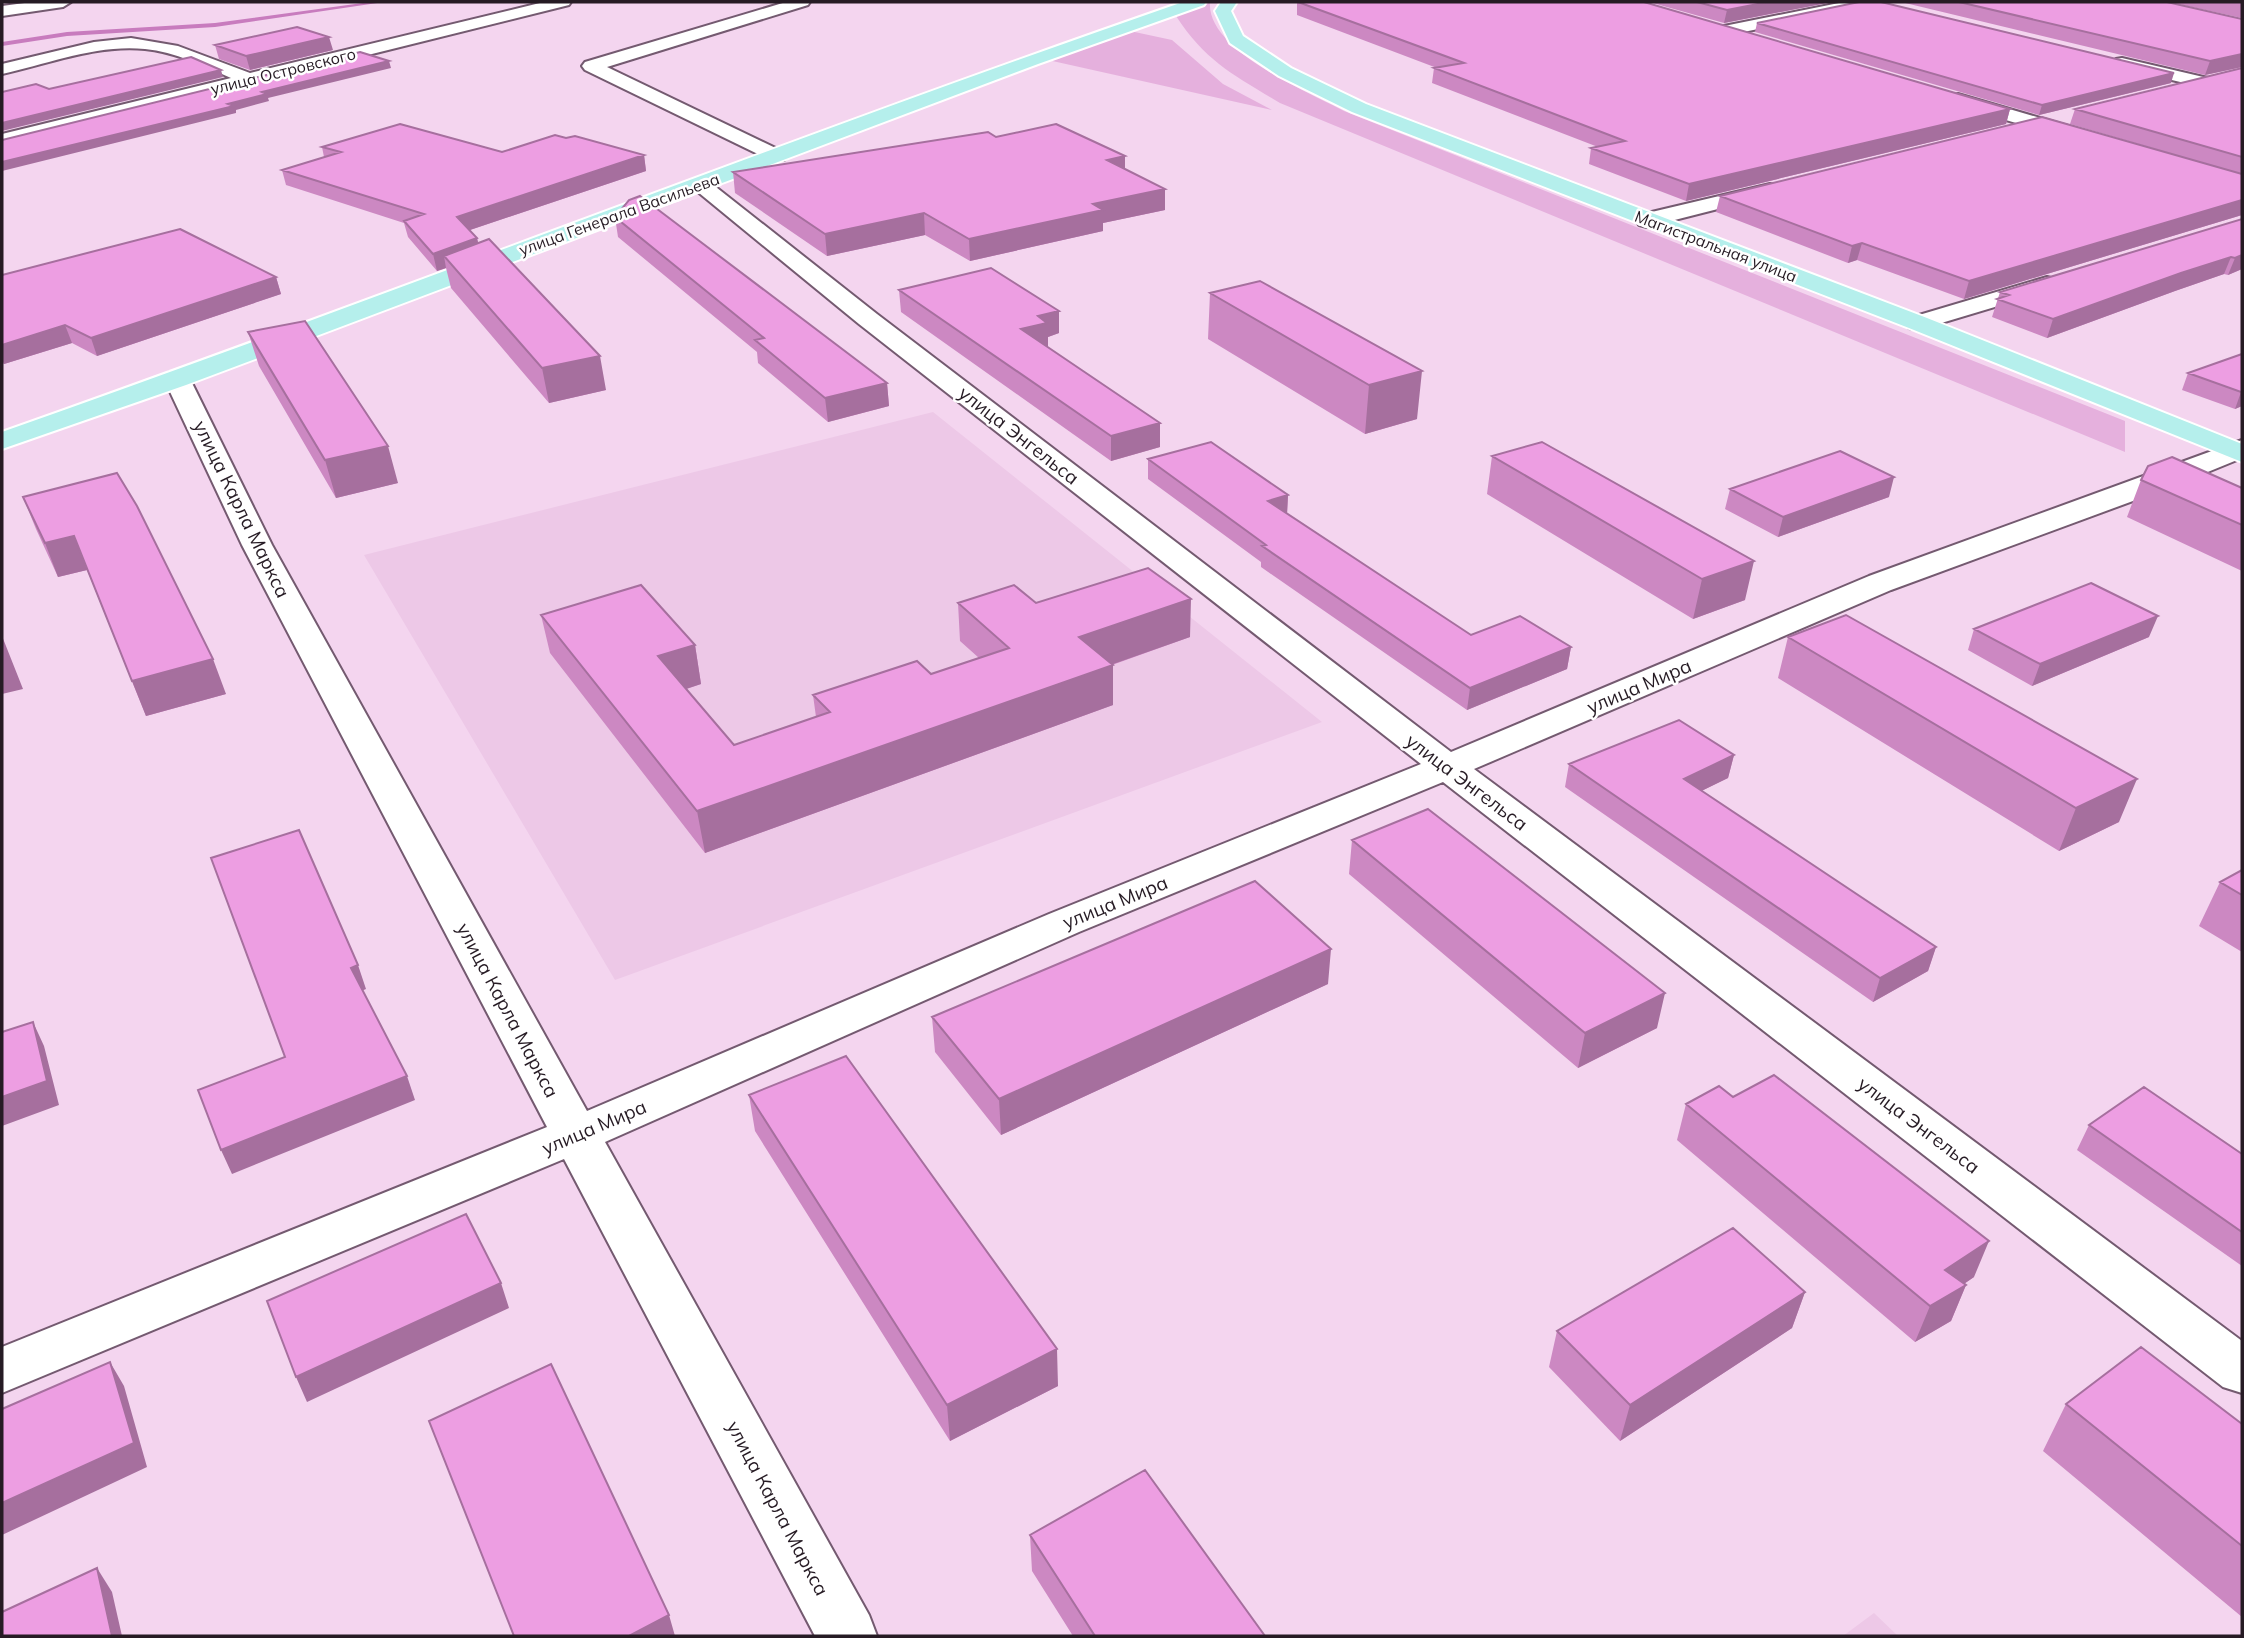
<svg xmlns="http://www.w3.org/2000/svg" width="2244" height="1638" viewBox="0 0 2244 1638" font-family="Mulish,sans-serif">
  <style>
    .built { fill: #edc8e7 }
    .green { fill: #e5b0dd }
    .lines { fill: none; stroke-linecap: round; stroke-linejoin: round }
    .stream { fill: #c87cbe; fill-rule: evenodd }
    .minor-casing { stroke: #745a70; stroke-width: 4 }
    .major-casing { stroke: #fff; stroke-width: 4 }
    .minor { fill: #fff; fill-rule: evenodd }
    .major { fill: #b5efec; fill-rule: evenodd }
    .wall { fill: #cc88c2 }
    .shaded-wall { fill: #a66f9e }
    .building { fill: #ed9ee2; stroke: #a66f9e; stroke-width: 2 }
    .labels { text-anchor: middle; stroke-width: 5; stroke-linejoin: round; paint-order: stroke }
    .far-street-label { font-size: 16px; fill: #261b24; stroke: #fff }
    .street-label { font-size: 19px; fill: #261b24; stroke: #fff }
  </style>
  <rect width="100%" height="100%" fill="#f4d5ef"/>
  <path class="built" d="M933 412 1322 722 615 980 364 555Z
    M1874 1613 1898 1636H1843Z"/>
  <path class="green" d="M1210 2C1206 50 1308 92 1344 111L2125 421V452L1280 103C1234 75 1206 62 1176 16Z
    M1130 31 1172 40 1223 84 1272 110 1048 60Z"/>
  <g class="lines">
    <path class="stream" d="M370 2H384L215 27 67 36 2 46V42L67 32 215 23Z"/>
    <g class="minor-casing">
      <path id="minor" d="M32 2H71L63 7 2 16V6Z
        M544 2H571L569 5 2 146V134L231 78C204 66 175 52 145 49 97 44 48 64 2 74V64L94 42 131 38 178 46 250 73Z
        M786 2H810L808 5 607 67 784 152 787 156 784 160H770L585 70 582 66 585 62Z
        M1844 2H1874L1866 7 1724 36 1716 31 1724 26Z
        M2122 58 2212 79 2215 83 2206 88 2116 67 2113 63 2116 59Z
        M1958 94 2085 131 2088 135 2078 141 1951 104 1949 100 1951 96Z
        M700 178 707 180 877 314 1451 752 1869 576 2242 440V458L2171 487 1891 590 1474 769 2242 1341V1393L2223 1387 1443 782 1079 932 605 1142 869 1615 877 1636H815L564 1159 2 1393V1347L547 1127 242 545 164 379 168 373 177 371 186 373 190 379 272 545 587 1111 1049 914 1421 764 859 324 693 188 690 184 693 180Z
        M1770 184 1777 186 1781 190 1777 194 1647 227 1639 225 1636 220 1639 215Z
        M2047 277 2055 279 2059 284 2055 289 1918 330 1909 328 1906 323 1909 318Z"/>
    </g>
    <g class="major-casing">
      <path id="major" d="M1183 2H1206L1204 5 1038 64 186 385 2 449V432C397 293 787 139 1183 2Z
        M1221 2H1237L1231 11 1243 36 1291 68 1366 104 1927 318 2242 444V462L1909 328 1352 112 1279 76 1230 43 1215 11Z"/>
    </g>
    <use href="#minor" class="minor"/>
    <use href="#major" class="major"/>
  </g>
  <path class="wall" d="M1297 2 2010 109 2006 124 1686 201 1589 164 1591 148 1598 147 1432 83 1434 68H1437L1297 15Z
    M1649 2H1832L1724 23Z
    M1901 2H2167L2242 19V67L2205 75Z
    M2169 2H2242V18Z
    M1757 23 2171 83 2039 115 1755 32Z
    M215 45 333 50 250 70 219 59Z
    M2242 68V215L1964 299 1857 260 1848 263 1716 212 1720 196 2176 155 2070 124 2075 109Z
    M996 137 1125 169 1165 210 1103 223V231L970 261 925 235 827 256 735 193 733 172Z
    M322 147 502 152 644 155 646 171 470 230 477 238 478 243 606 390 549 403 451 288 446 268 437 271 408 237 404 223 286 185 282 170 324 157Z
    M615 217 887 383 889 406 828 422 758 363 757 352 618 237Z
    M2242 219V269L2228 275 2224 274 2175 291 2047 338 1992 317 2000 292Z
    M2 275 276 277 281 294 97 356 72 343 4 364 2 363Z
    M1260 281 1417 419 1365 434 1208 339 1210 293Z
    M899 290 1059 311V333L1048 337V346L1047 347 1160 447 1111 461 901 312Z
    M248 332 398 483 336 498 259 366Z
    M2242 354V406L2235 409 2182 390 2188 373Z
    M1492 456 1745 600 1693 619 1487 494Z
    M1148 459 1288 495 1287 513 1471 635 1571 647 1567 669 1467 710 1261 567V562L1148 479Z
    M2141 480 2242 488V571L2127 517Z
    M1730 489 1889 497 1778 537 1725 509Z
    M23 497 226 694 146 716 87 570 58 577 36 529Z
    M958 603H1036L1190 637 1112 665 1113 705 705 853 550 653 541 615 695 645 701 684 686 689 734 745 816 717 813 695 931 674 979 658 960 641Z
    M1974 629 2149 637 2032 686 1968 650Z
    M1788 637 2119 822 2059 851 1778 678Z
    M1734 755 1728 778 1701 791 1936 947 1928 971 1873 1002 1565 787 1569 764Z
    M1352 840 1657 1028 1578 1068 1349 874Z
    M2242 870V952L2199 926 2220 882Z
    M1328 984 1001 1135 935 1052 932 1017Z
    M749 1095 1058 1386 950 1441 755 1131Z
    M1686 1104 1974 1277 1964 1284 1966 1285 1951 1321 1915 1342 1677 1140Z
    M2089 1125 2242 1154V1266L2077 1150Z
    M1805 1292 1792 1328 1620 1441 1549 1367 1557 1331Z
    M2066 1404 2242 1424V1617L2043 1451Z
    M1030 1535 1265 1636H1073L1032 1571Z"/>
  <path class="shaded-wall" d="M1768 2H1832L1724 23 1727 10Z
    M329 37 333 50 250 70 246 56Z
    M2242 54V67L2205 75 2210 61Z
    M389 61 391 68 268 98 269 101 236 110V113L2 171V162L262 92Z
    M221 70 223 77 2 131V123Z
    M2174 73 2171 83 2039 115 2042 105Z
    M2010 109 2006 124 1686 201 1689 184Z
    M644 155 646 171 461 233 457 217Z
    M1125 156V176L1107 160Z
    M1165 189V210L1103 223V231L970 261 969 239 1093 204Z
    M2242 200V215L1964 299 1969 281Z
    M924 213 925 235 827 256 825 234Z
    M477 238 481 255 444 256 446 268 437 271 433 254Z
    M1862 243 1857 260 1848 263 1852 246Z
    M2242 255V269L2228 275 2235 258Z
    M2231 257 2224 274 2175 291 2047 338 2053 319 2181 273Z
    M276 277 281 294 97 356 91 338Z
    M1059 311V333L1048 337V346L1022 352 1021 329 1038 316Z
    M65 325 72 343 4 364 2 359V345Z
    M600 356 606 390 549 403 542 368Z
    M1422 371 1417 419 1365 434 1369 385Z
    M887 383 889 406 828 422 825 398Z
    M2241 392H2242V406L2235 409Z
    M1160 423V447L1111 461V436Z
    M388 446 398 483 336 498 325 460Z
    M1894 477 1889 497 1778 537 1783 517Z
    M1288 495 1287 515 1268 501Z
    M74 536 87 570 58 577 45 543Z
    M1754 561 1745 600 1693 619 1702 579Z
    M1191 599 1190 637 1079 676V637Z
    M2158 616 2149 637 2032 686 2040 664Z
    M2 636 23 689 2 694Z
    M695 645 701 684 665 696 658 656Z
    M1571 647 1567 669 1467 710 1470 688Z
    M213 659 226 694 146 716 132 681Z
    M1113 665V705L705 853 697 811Z
    M1734 755 1728 778 1679 802 1684 779Z
    M2137 779 2119 822 2059 851 2076 808Z
    M1936 947 1928 971 1873 1002 1880 978Z
    M1331 949 1328 984 1001 1135 999 1099Z
    M358 965 366 989 359 992 351 968Z
    M1665 993 1657 1028 1578 1068 1585 1033Z
    M33 1022 44 1046 59 1105 2 1126V1097Z
    M407 1076 415 1100 232 1174 221 1150Z
    M1989 1241 1974 1277 1940 1300 1966 1285 1951 1321 1915 1342 1945 1270Z
    M501 1283 509 1308 307 1402 296 1377Z
    M1805 1292 1792 1328 1620 1441 1630 1405Z
    M1057 1349 1058 1386 950 1441 947 1405Z
    M110 1362 124 1386 147 1467 2 1535V1503Z
    M97 1568 112 1592 122 1636H112Z
    M669 1615 675 1636H629Z"/>
  <path class="building" d="M1298 2H1644L2010 109 1689 184 1591 148 1625 141 1434 68 1464 63Z
    M1697 2H1768L1727 10Z
    M1859 2H1881L2174 73 2042 105 1757 23Z
    M1959 2H2167L2242 19V54L2210 61Z
    M297 27 329 37 246 56 215 45Z
    M360 52 389 61 262 92 267 94 228 104 234 106 2 162V140Z
    M191 57 221 70 2 123V92L36 84 49 89Z
    M2242 68V157L2075 109Z
    M2042 117 2242 174V200L1969 281 1862 243 1852 246 1720 196Z
    M400 124 502 152 555 135 566 138 575 136 644 155 457 217 477 238 433 254 404 221 424 214 282 170 341 152 322 147Z
    M1056 124 1125 156 1107 160 1165 189 1093 204 1103 210 969 239 924 213 825 234 733 172 988 132 996 137Z
    M640 196 887 383 825 398 755 340 764 338 615 217 629 200Z
    M2242 219V255L2235 258 2231 257 2181 273 2053 319 1997 299 2009 295 2000 292Z
    M180 229 276 277 91 338 65 325 2 345V275Z
    M489 239 600 356 542 368 444 256Z
    M991 268 1059 311 1038 316 1047 323 1021 329 1160 423 1111 436 899 290Z
    M1260 281 1422 371 1369 385 1210 293Z
    M305 321 388 446 325 460 248 332Z
    M2242 354V392H2241L2188 373Z
    M1211 442 1288 495 1268 501 1471 635 1520 616 1571 647 1470 688 1262 546 1266 545 1148 459Z
    M1542 442 1754 561 1702 579 1492 456Z
    M1840 451 1894 477 1783 517 1730 489Z
    M2172 457 2242 488V525L2141 480 2148 466Z
    M117 473 137 506 213 659 132 681 74 536 45 543 23 497Z
    M1148 568 1191 599 1079 637 1113 665 697 811 541 615 641 585 695 645 658 656 734 745 830 712 813 695 917 661 931 674 1009 648 958 603 1014 585 1036 603Z
    M2091 583 2158 616 2040 664 1974 629Z
    M1846 615 2137 779 2076 808 1788 637Z
    M1679 720 1734 755 1684 779 1936 947 1880 978 1569 764Z
    M1428 809 1665 993 1585 1033 1352 840Z
    M299 830 358 965 351 968 407 1076 221 1150 198 1090 285 1057 211 858Z
    M2242 870V895L2220 882Z
    M1255 881 1331 949 999 1099 932 1017Z
    M33 1022 47 1081 2 1097V1032Z
    M846 1056 1057 1349 947 1405 749 1095Z
    M1774 1075 1989 1241 1945 1270 1966 1285 1930 1306 1686 1104 1719 1086 1733 1097Z
    M2144 1087 2242 1154V1232L2089 1125Z
    M466 1214 501 1283 296 1377 267 1301Z
    M1733 1228 1805 1292 1630 1405 1557 1331Z
    M2141 1347 2242 1424V1546L2066 1404Z
    M110 1362 134 1443 2 1503V1409Z
    M551 1364 669 1615 629 1636H514L429 1421Z
    M1145 1470 1265 1636H1095L1030 1535Z
    M97 1568 112 1636H2V1612Z"/>
  <g class="labels">
    <g class="far-street-label">
      <text transform="translate(283 71) rotate(-14)" y="6">улица Островского</text>
      <text transform="translate(619 214) rotate(-20)" y="6">улица Генерала Васильева</text>
      <text transform="translate(1716 246) rotate(21)" y="6">Магистральная улица</text>
    </g>
    <g class="street-label">
      <text transform="translate(1019 435) rotate(38)" y="7">улица Энгельса</text>
      <text transform="translate(242 509) rotate(64)" y="7">улица Карла Маркса</text>
      <text transform="translate(1639 686) rotate(-23)" y="7">улица Мира</text>
      <text transform="translate(1467 782) rotate(37)" y="7">улица Энгельса</text>
      <text transform="translate(1115 902) rotate(-22)" y="7">улица Мира</text>
      <text transform="translate(508 1010) rotate(62)" y="7">улица Карла Маркса</text>
      <text transform="translate(1919 1125) rotate(37)" y="7">улица Энгельса</text>
      <text transform="translate(594 1127) rotate(-23)" y="7">улица Мира</text>
      <text transform="translate(778 1508) rotate(62)" y="7">улица Карла Маркса</text>
    </g>
  </g>
  <rect width="2244" height="1638" fill="none" stroke="#261b24" stroke-width="7"/>
</svg>
